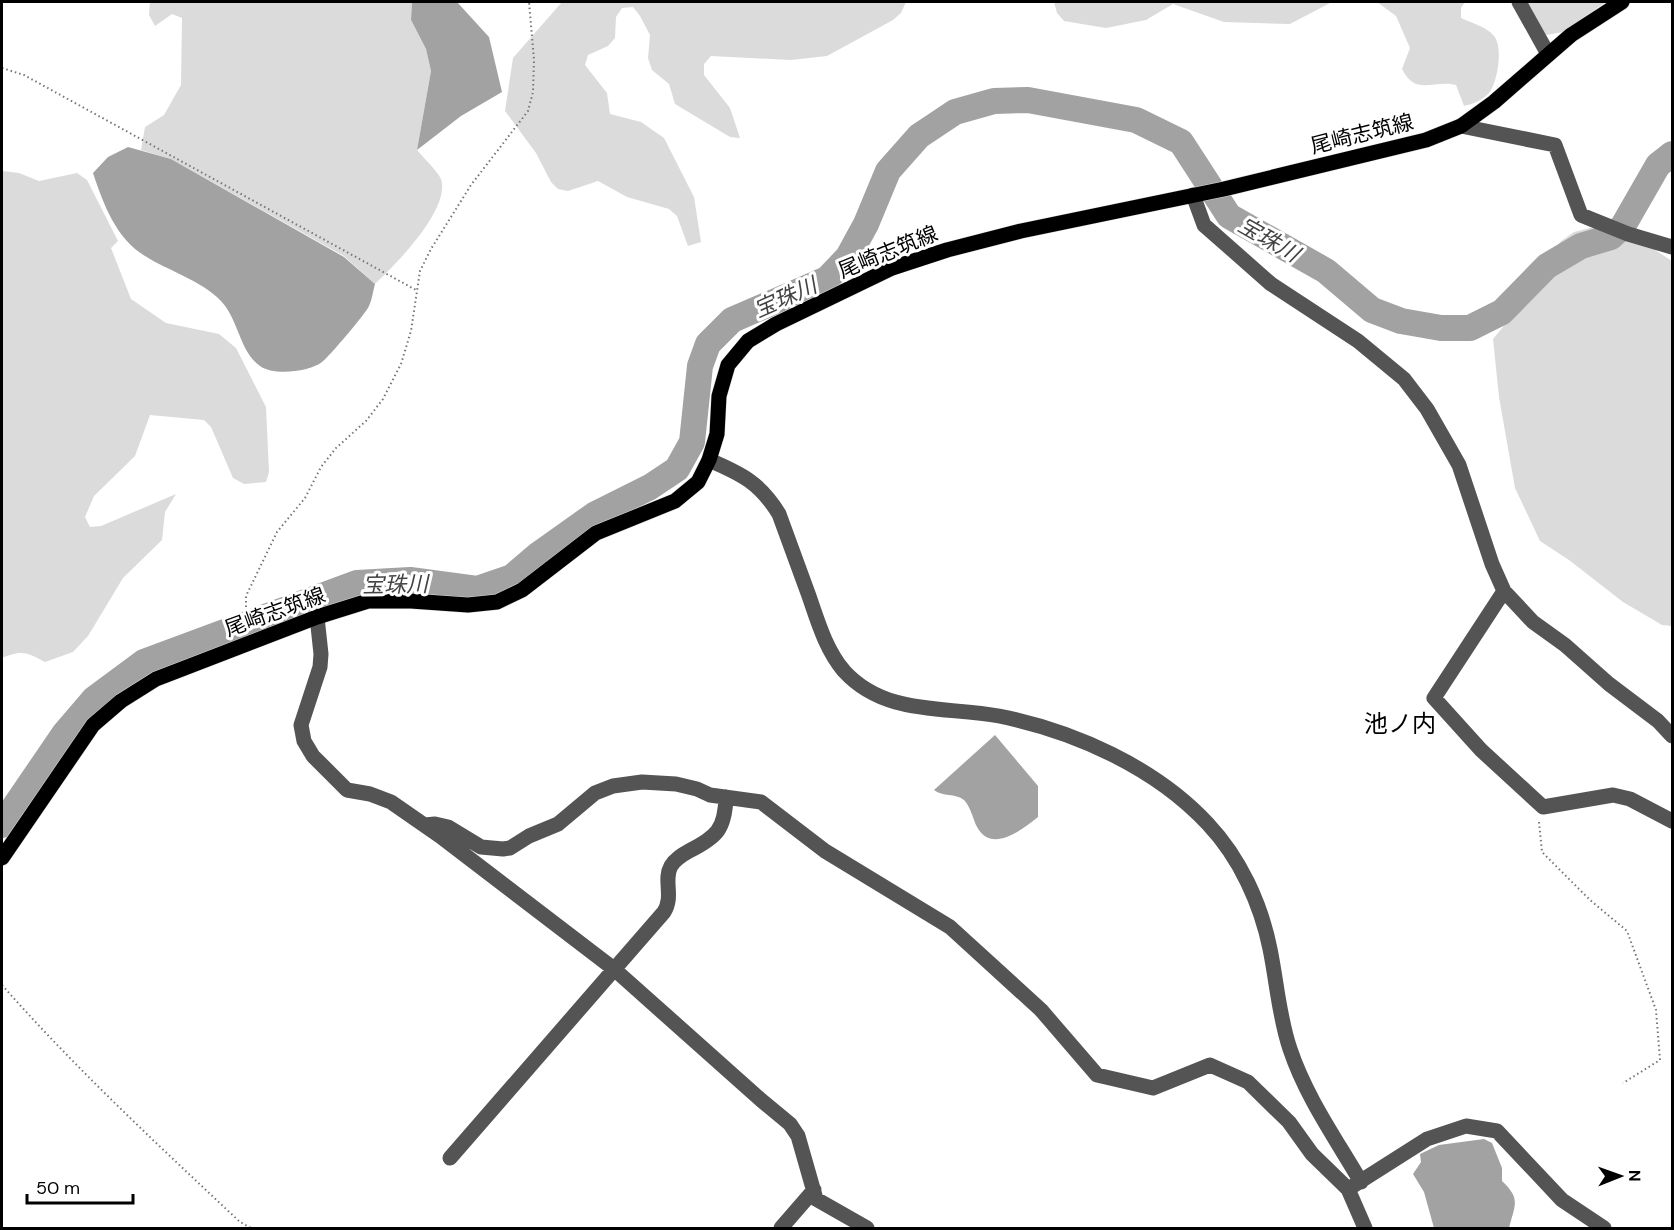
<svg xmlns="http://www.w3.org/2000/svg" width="1674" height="1230" viewBox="0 0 1674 1230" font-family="'DM Sans','Noto Sans JP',sans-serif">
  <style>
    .green { fill: #dbdbdb }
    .water { fill: #a2a2a2 }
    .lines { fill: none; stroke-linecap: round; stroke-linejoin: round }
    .river { stroke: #a2a2a2; stroke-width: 26 }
    .major-casing { stroke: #dbdbdb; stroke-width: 16 }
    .path { stroke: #767676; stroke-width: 2; stroke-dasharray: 1.5 3; stroke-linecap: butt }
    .minor { stroke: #545454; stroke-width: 15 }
    .major { stroke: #000; stroke-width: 15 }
    .labels { text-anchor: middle; stroke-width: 6; stroke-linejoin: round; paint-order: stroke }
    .street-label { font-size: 21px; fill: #000; stroke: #fff }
    .water-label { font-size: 22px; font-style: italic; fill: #434343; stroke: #fff }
    .quarter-label { font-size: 24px; fill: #000; stroke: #fff }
  </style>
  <rect width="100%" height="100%" fill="#fff"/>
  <path class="green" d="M150 2H412L411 20 426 49 431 71 417 150C423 157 438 172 441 179 451 209 395 265 375 284L344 256 171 159 141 150 145 127 164 115 181 85 182 18 172 14 155 26 149 15Z
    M562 2H906L901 13 893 20 827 56 791 60 711 56 704 64V75L730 108 740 138 730 137 675 104 669 84 652 70 648 58 650 35 640 16 633 7 622 8 616 17 615 38 608 46 588 55 585 65 607 93 610 114 641 122 664 138 694 197 701 242 688 246 677 216 669 209 627 197 598 181 568 191 558 189 551 182 536 153 505 111 513 58Z
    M1054 2H1332L1290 24 1224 22 1173 4 1146 20 1106 28 1064 21 1057 13Z
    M1377 2H1465L1461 8V18C1471 23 1486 26 1494 36 1503 47 1498 78 1491 90 1486 99 1473 104 1464 106L1456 85C1434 79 1416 97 1402 69L1410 48 1396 16Z
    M1526 2H1606L1563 32 1546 35Z
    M2 171 19 173 39 181 77 173 87 180 118 241 111 248 131 299 166 323 219 334 236 348 266 407 269 472 266 482 244 484 233 478 211 427 204 420 150 415 135 456 94 496 85 517 90 527 101 526 176 494 165 512 162 540 123 578 88 636 73 652 45 662C26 652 22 650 2 658Z
    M1598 226H1618L1672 261V626L1662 625 1623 602 1569 560 1540 541 1515 488 1499 397 1493 339 1517 310 1560 242 1574 232Z"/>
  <path class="water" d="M412 2H457L489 37 502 92 461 116 417 150 431 71 426 49 411 20Z
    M128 147 171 159 344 257 375 284C373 291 372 300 369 306 367 312 328 358 322 362 309 372 273 376 260 366 239 351 239 319 220 300 200 280 169 271 145 256 116 239 103 203 93 173L108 157Z
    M995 735 1038 786V817C1022 830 990 855 976 825 973 818 970 806 964 800 955 793 943 797 934 790Z
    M1484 1139 1492 1143 1502 1168V1181C1521 1199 1515 1204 1509 1228H1434L1424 1192 1413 1174 1421 1162 1420 1154 1439 1145Z"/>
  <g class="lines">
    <path class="river" d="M2 825 64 734 94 699 144 662 357 583 410 580 477 589 512 577 539 554 594 515 650 487 677 469 692 442 700 366 708 344 732 320 827 279 848 257 866 224 888 171 919 136 955 112 994 101 1028 100 1136 120 1181 142 1229 216 1326 271 1372 310 1401 321 1441 328H1470L1502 312 1547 266 1581 246 1611 237 1623 226 1658 165 1672 154"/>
    <g class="major-casing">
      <path id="major" d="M2 858 93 725 121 701 156 679 317 617 368 601H411L468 605 497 602 522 590 596 533 675 501 698 482 709 460 717 434 719 396 728 365 748 341 776 324 892 268 947 250 1021 231 1224 189 1426 140 1461 126 1494 102 1571 35 1622 2"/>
    </g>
    <path class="path" d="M2 68 24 75 416 290
      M253 628 246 611V596L277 532 305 498 321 467 336 448 366 421 383 399 401 364 411 331 420 271 431 249 471 185 528 111 533 92 534 60 529 2
      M1539 822 1542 852 1590 900 1627 931 1656 1010 1660 1060 1623 1083
      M2 985C76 1069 158 1145 240 1222L251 1228"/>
    <path class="minor" d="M1519 2 1548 54
      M1461 126 1555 145 1581 215 1628 234 1672 247
      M1193 195 1204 225 1271 284 1358 341 1404 379 1427 409 1459 465 1492 564 1504 591 1533 622 1565 645 1609 684 1658 721 1672 736
      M709 460C742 474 760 483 779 514 789 542 799 569 809 596 818 622 826 650 844 671 885 716 945 706 999 716 1074 731 1155 767 1208 824 1240 858 1261 904 1270 949 1277 983 1279 1017 1290 1049 1306 1097 1336 1139 1361 1182
      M1504 591 1434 698 1481 750 1543 807 1613 795 1630 799 1672 821
      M317 617 321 654 320 667 301 725 304 741 313 756 347 790 370 794 391 802 440 836 614 969 761 1100 790 1124 798 1136 816 1199 867 1228
      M425 825 435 824 448 827 481 847 503 849 510 848 529 836 558 824 595 793 613 786 642 782 676 784 697 789 710 795 761 802 825 851 950 927 1041 1010 1097 1075 1153 1088 1210 1065 1248 1082 1289 1122 1312 1154 1348 1189 1365 1228
      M450 1158 664 912C674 896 663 880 671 866 675 859 682 855 689 851 717 837 725 829 726 797
      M1353 1186 1427 1139 1466 1126 1497 1131 1562 1200 1604 1228
      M781 1228 814 1190"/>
    <use href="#major" class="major"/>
  </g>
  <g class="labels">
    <g class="street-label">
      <text transform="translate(1362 134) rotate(-14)" y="7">尾崎志筑線</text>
      <text transform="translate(888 252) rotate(-22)" y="7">尾崎志筑線</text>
      <text transform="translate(275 612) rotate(-20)" y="7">尾崎志筑線</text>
    </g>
    <g class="water-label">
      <text transform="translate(1269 239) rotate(30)" y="8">宝珠川</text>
      <text transform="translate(785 297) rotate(-24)" y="8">宝珠川</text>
      <text transform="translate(395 584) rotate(-1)" y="8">宝珠川</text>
    </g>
    <g class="quarter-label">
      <text x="1400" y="732">池ノ内</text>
    </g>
  </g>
  <rect width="1674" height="1230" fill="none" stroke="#000000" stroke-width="6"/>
  <g transform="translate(1620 1176) rotate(89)" stroke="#ffffff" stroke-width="4.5" paint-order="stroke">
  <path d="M0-4.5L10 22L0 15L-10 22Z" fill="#000000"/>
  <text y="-9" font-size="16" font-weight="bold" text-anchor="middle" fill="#000000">N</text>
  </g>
  <path d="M27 1194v9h106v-9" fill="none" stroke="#000000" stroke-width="3"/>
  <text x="36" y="1194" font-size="18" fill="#000000" stroke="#ffffff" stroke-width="4.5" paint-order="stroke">50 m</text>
</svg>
